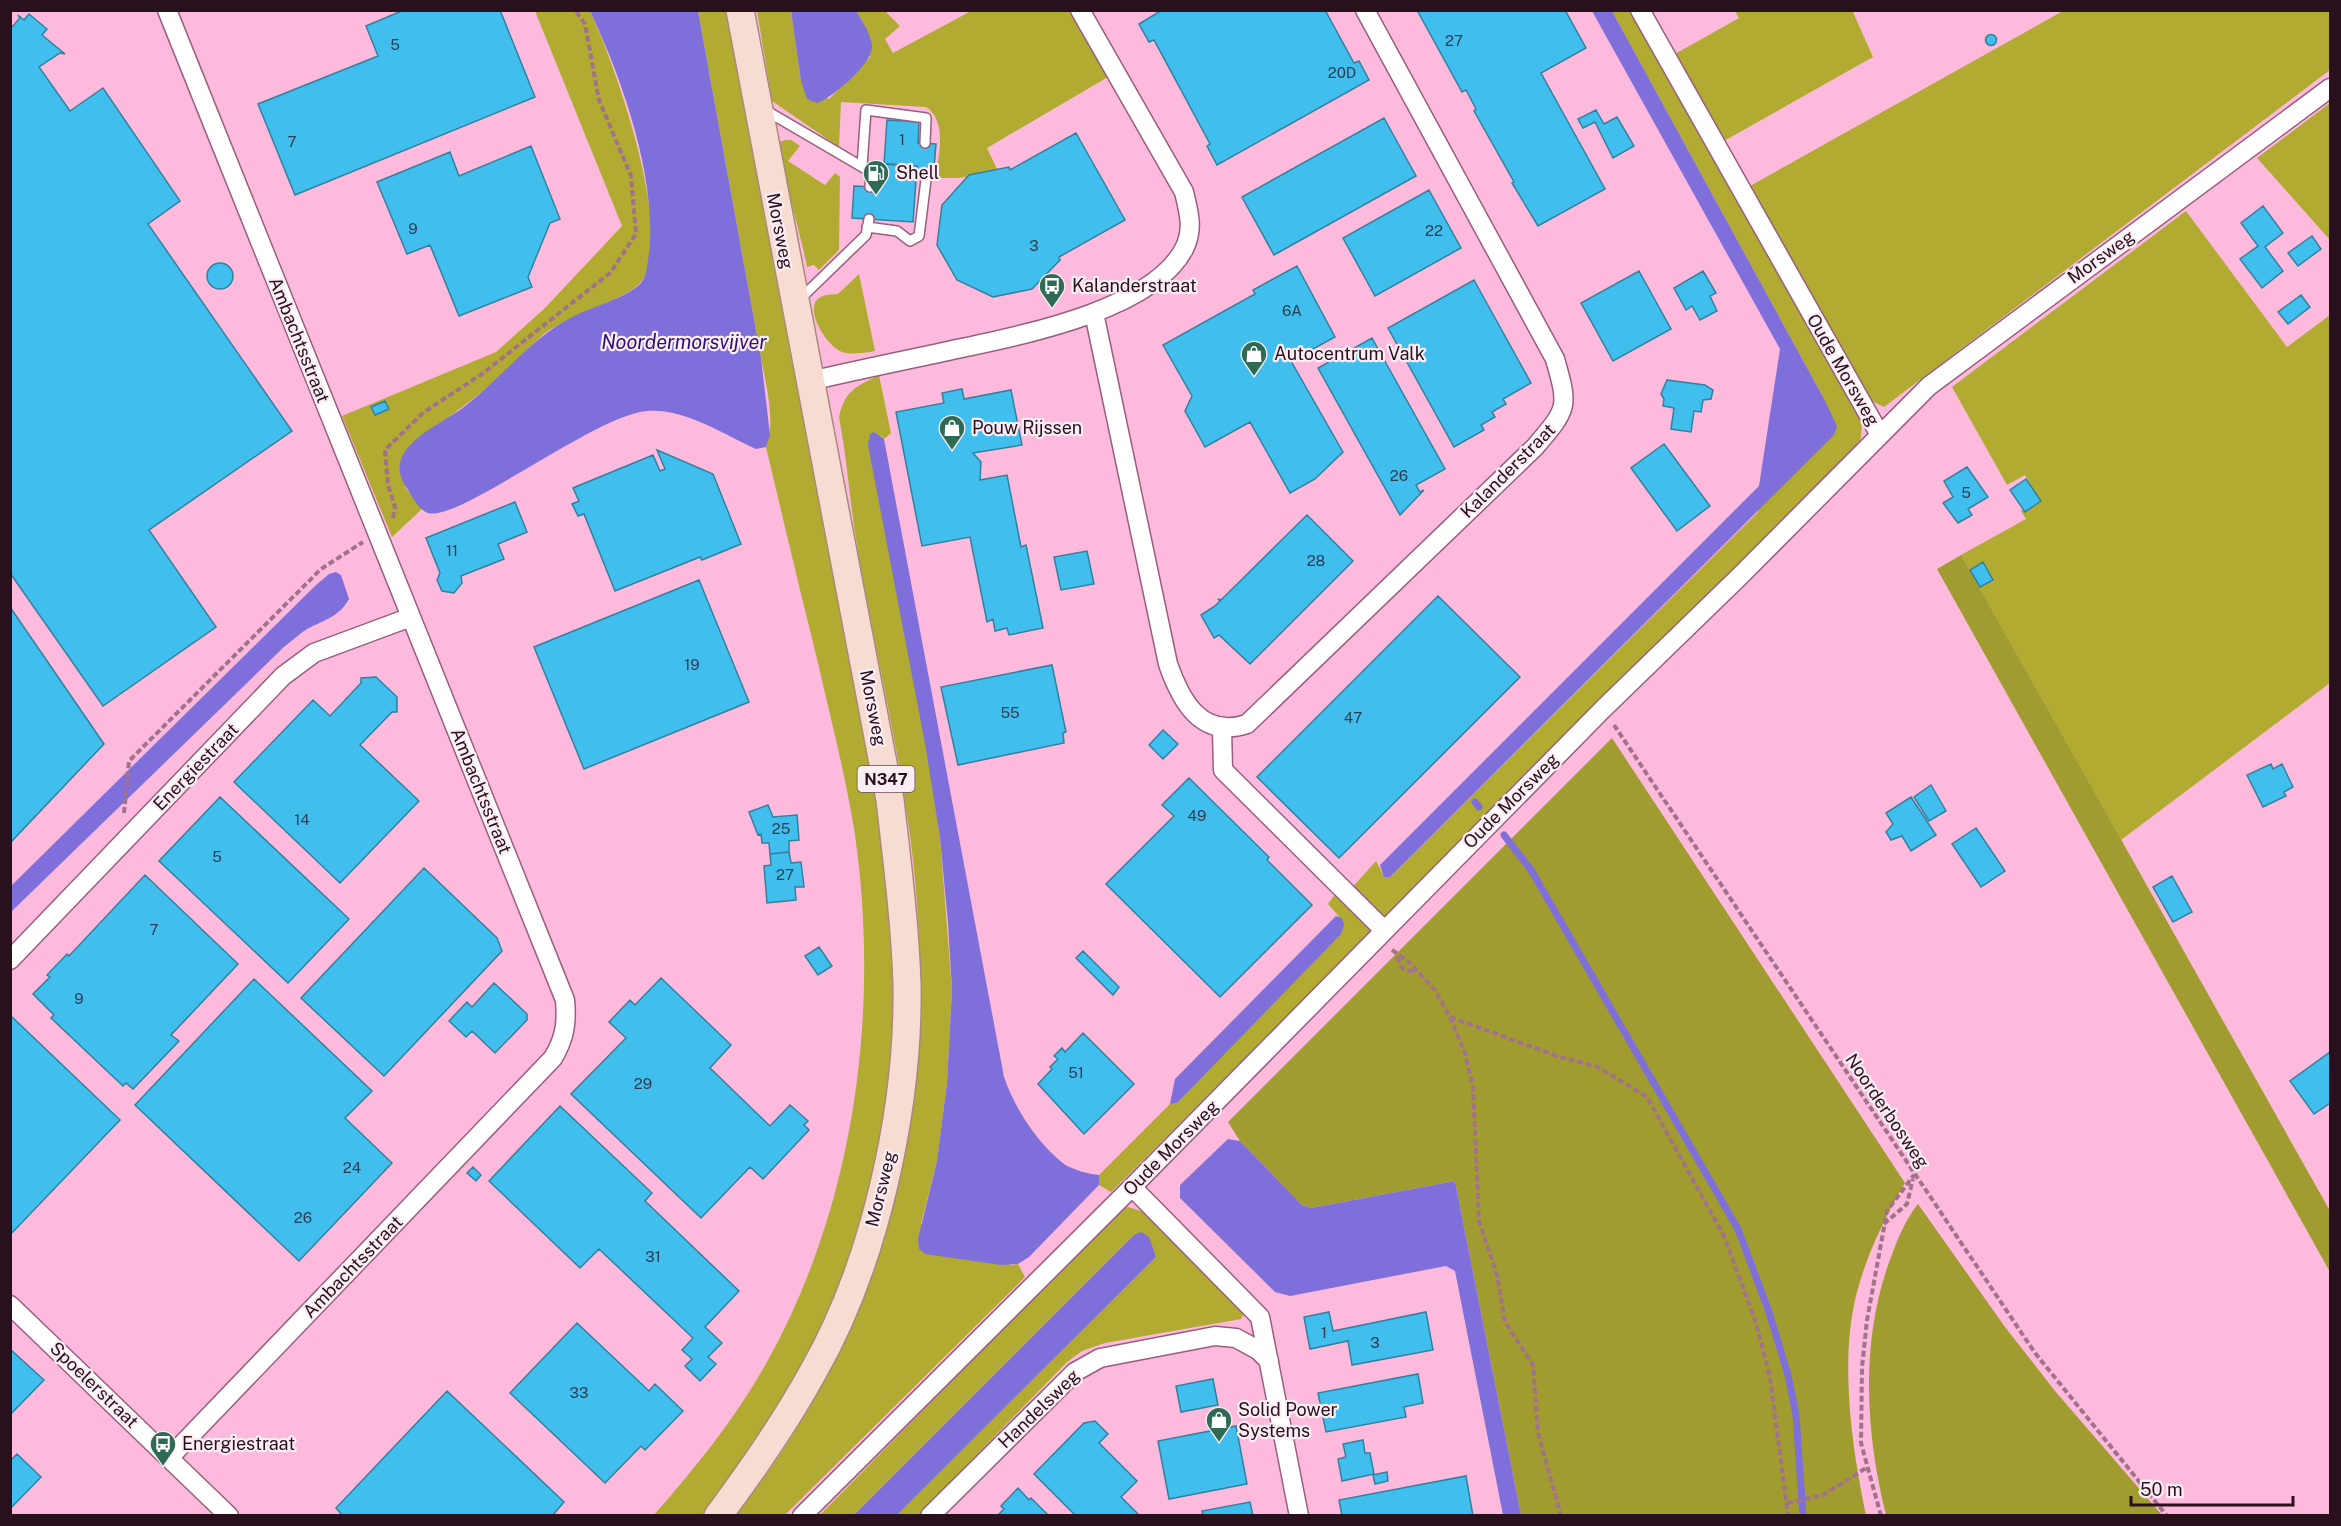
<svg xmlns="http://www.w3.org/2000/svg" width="2341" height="1526" viewBox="0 0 2341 1526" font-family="'Public Sans',sans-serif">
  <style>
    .green { fill: #b1ac31 }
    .forest { fill: #a09c30 }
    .water { fill: #7e6fdb }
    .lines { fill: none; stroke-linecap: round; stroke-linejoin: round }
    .stream { stroke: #7e6fdb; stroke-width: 7 }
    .building { fill: #40beed; stroke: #32809e; stroke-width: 1.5 }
    .service-casing { stroke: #995e7d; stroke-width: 12 }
    .minor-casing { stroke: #995e7d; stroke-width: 21 }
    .primary-casing { stroke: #ab877e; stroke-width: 30 }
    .path { stroke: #a2718a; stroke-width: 4; stroke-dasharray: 6 3; stroke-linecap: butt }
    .service { stroke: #fff; stroke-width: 9 }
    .minor { stroke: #fff; stroke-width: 18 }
    .primary { stroke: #f7ddd1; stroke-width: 27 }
    .labels { text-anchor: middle; stroke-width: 4.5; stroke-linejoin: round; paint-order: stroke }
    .number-label { font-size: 15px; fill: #2e3c51 }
    .shield { fill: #fbedf4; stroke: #67525e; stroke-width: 1.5 }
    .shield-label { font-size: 16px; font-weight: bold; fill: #28101d }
    .poi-label { font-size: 18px; fill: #28101d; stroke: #fbedf4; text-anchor: start }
    .street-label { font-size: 18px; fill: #28101d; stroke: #fbedf4 }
    .water-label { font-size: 20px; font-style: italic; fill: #2e0f71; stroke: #fbedf4 }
  </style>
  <rect width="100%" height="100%" fill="#fdbadc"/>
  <path class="green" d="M1852 10 1873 57 1724 141 1675 54 1739 18 1735 11Z
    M535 11H590C613 59 677 237 641 282 630 297 569 316 548 331 533 342 520 359 505 372 478 396 449 418 418 438L405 487 422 509 392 537 342 416 496 352 544 309 622 226Z
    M698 11H733L762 170 773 264 816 477 864 698 898 960 891 1105 847 1276 792 1393 705 1515 653 1516C695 1468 737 1417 768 1360 855 1204 880 1011 855 835 846 777 831 720 818 663 800 591 783 519 766 447 776 420 766 386 761 358Z
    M757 11H791L801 81 829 99 870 57 863 22 856 11H885L900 26 885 39 893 53 971 11H1072L1108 77 987 148 999 173 958 178H936C938 156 948 121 926 107L841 102 839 147 772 101Z
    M1612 11H1635L1863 417 1860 444 1387 917 1376 916 1350 890 1376 861 1384 876 1390 877 1757 513 1823 397Z
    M2063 11H2330V70L1884 407 1870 400 1750 186Z
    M2330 103V240L2257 158Z
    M786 140H791L800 146 788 161 825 185 835 173 840 177 839 250 819 270 814 265 807 267C799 225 784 184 778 142Z
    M2186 211 2287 347 2330 315V683L2121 840 1961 555 2026 519 2021 511 2039 500 2025 475 2007 485 1952 387Z
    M859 274 875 351C864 353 853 355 842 352 828 347 807 315 816 301 821 294 830 295 838 294Z
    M879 375 891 433 884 439 881 435 940 838 952 990 947 1083 937 1161 921 1224 1011 1265 1018 1264 1025 1277 785 1515 735 1516C900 1309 945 1079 908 821 894 722 869 625 854 526 849 490 846 454 839 417 845 390 856 387 879 375Z
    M1336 893 1370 924 1372 932 1111 1192 1099 1185V1175L1170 1104 1177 1103 1341 919 1328 904Z
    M1128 1207 1141 1211 1244 1307 1245 1311 1241 1319 1105 1343 1082 1351 1067 1362 918 1515H897L1156 1257 1134 1235 854 1515 819 1516 1120 1210Z"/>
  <path class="forest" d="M1961 555 2330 1211V1272L1937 569Z
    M1612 738 1905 1183C1885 1217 1867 1254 1857 1292 1839 1359 1852 1448 1866 1515H1521L1455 1181 1311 1208 1302 1205 1240 1141 1228 1122Z
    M1918 1204 2005 1327 2055 1391 2162 1515H1886C1865 1431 1860 1339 1891 1257 1898 1238 1906 1219 1918 1204Z"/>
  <path class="water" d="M590 11H698L761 358 770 435 766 447 756 449C723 434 684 408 647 411 595 415 459 522 428 513 419 510 413 498 408 490 378 449 436 428 464 407 501 379 531 338 572 317 591 307 627 298 641 283 646 277 647 267 648 260 660 185 622 78 590 11Z
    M791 11H856C862 20 870 33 872 45 875 62 832 98 817 103L807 99 801 81Z
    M1592 11H1612L1823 397 1837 426 1834 435 1390 877H1384L1380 865 1759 486 1780 349Z
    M874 432 884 439 1004 1077C1015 1109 1037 1143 1064 1164 1073 1170 1089 1174 1099 1175V1185L1029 1257 1018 1264 1001 1265 925 1254 919 1249 918 1239 937 1161 947 1083 952 990 948 923 940 838 926 749 868 445 870 434Z
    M336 572 341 575 349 599C339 617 324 620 307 629 299 634 292 641 284 647L11 912V886L315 586 329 574Z
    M1336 916 1342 918 1344 925 1341 934 1177 1103 1170 1104 1175 1079Z
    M1228 1139 1240 1141 1302 1205 1311 1208 1455 1181 1521 1515H1503L1455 1271 1446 1266 1290 1296 1275 1292 1180 1198V1185Z
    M1141 1232 1149 1237 1156 1257 897 1515H854L1134 1235Z"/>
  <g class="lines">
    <path class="stream" d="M1475 802 1479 807
      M1504 835 1531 870 1738 1229 1769 1312 1788 1375 1796 1415 1803 1516"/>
  </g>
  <path class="building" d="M404 10H500L535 97 295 195 258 104 378 56 366 26Z
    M1162 10H1325L1354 63 1359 61 1369 80 1217 165 1207 146 1210 144 1154 40 1149 42 1139 24Z
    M1417 10H1565L1586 48 1541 73 1605 189 1538 226 1512 183 1514 182 1474 111 1476 109 1466 90 1462 92Z
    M29 14 47 29 42 35 65 54 60 53 39 67 70 111 103 88 180 201 148 224 292 431 149 530 216 627 103 706 10 573V25L12 27 20 18 18 15 24 20Z
    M1985.5 40a5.5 5.5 0 1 1 11 0a5.5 5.5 0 1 1-11 0Z
    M1596 110 1604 124 1617 117 1634 146 1613 158 1595 122 1583 128 1578 119Z
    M1384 118 1416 176 1274 255 1242 197Z
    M887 120 919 122 918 143 936 144 933 180 916 179 917 166 884 164Z
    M1076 133 1125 220 1059 257 1060 260 1032 289 993 297 957 280 937 245 942 205 969 175 1009 167 1010 170Z
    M531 146 560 219 550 223 528 277 532 287 459 316 430 245 407 254 377 182 450 152 459 176Z
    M877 163 917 166 913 222 852 218 854 186 876 187Z
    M1429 190 1461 248 1375 296 1343 238Z
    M2263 206 2283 233 2265 247 2283 271 2262 288 2240 259 2258 246 2241 223Z
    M2312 236 2321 249 2298 266 2288 253Z
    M207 276a13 13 0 1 1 26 0a13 13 0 1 1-26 0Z
    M1297 266 1335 337 1291 361 1343 452 1315 479 1290 493 1250 422 1205 447 1185 411 1192 396 1163 345 1255 294 1253 290Z
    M1639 271 1671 329 1613 361 1581 303Z
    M1703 271 1716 293 1710 296 1717 311 1700 320 1692 306 1686 310 1674 288Z
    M1474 280 1531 383 1503 399 1506 404 1492 412 1495 417 1481 425 1484 430 1454 447 1388 328Z
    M2301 295 2310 307 2288 324 2278 312Z
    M1372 338 1445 469 1416 485 1420 492 1424 490 1400 515 1318 368Z
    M1667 380 1705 385 1713 390 1711 399 1703 400 1701 412 1694 411 1691 432 1671 429 1674 408 1663 406 1664 399 1661 394Z
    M962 389 964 399 1011 390 1022 445 973 453 981 462 980 480 1007 475 1021 547 1026 545 1043 628 1009 635 1007 628 995 631 993 619 987 622 970 537 922 546 896 412 944 403 942 393Z
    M385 401 389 409 375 415 371 407Z
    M1664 444 1710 506 1677 531 1631 468Z
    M657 450 713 474 741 544 702 560 700 557 615 591 584 514 578 516 572 504 579 501 573 488 653 455 660 471 665 469Z
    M1967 467 1988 497 1968 509 1972 515 1958 523 1943 503 1953 497 1944 481Z
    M2026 479 2041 501 2025 512 2010 490Z
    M515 502 527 532 498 544 504 559 461 576 462 583 454 593 442 591 437 580 440 573 426 538Z
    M1307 515 1353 561 1250 664 1219 635 1214 638 1201 615 1215 606 1220 601 1218 599 1221 600Z
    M1087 551 1094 584 1061 590 1054 557Z
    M1983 562 1993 580 1980 587 1970 570Z
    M699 580 749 702 584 769 534 647Z
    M1438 596 1520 677 1339 858 1257 777Z
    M10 607 104 744 10 843Z
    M1052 665 1066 732 1063 733 1064 743 958 765 941 687Z
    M376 677 397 697V712H392L360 745 419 801 340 883 234 782 313 700 330 716 361 683V678Z
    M1163 730 1178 744 1163 759 1149 745Z
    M2271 764 2273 769 2282 764 2293 787 2284 792 2286 796 2263 807 2247 775Z
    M1189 778 1269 857 1267 860 1312 905 1220 997 1106 884 1174 816 1162 805Z
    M1931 785 1946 811 1929 821 1914 797Z
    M220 797 349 919 288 983 159 861Z
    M1911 797 1936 835 1911 851 1902 836 1891 840 1886 832 1893 824 1886 813Z
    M768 805 773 817 797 815 799 840 789 841V852L770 854 769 843H762L761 834 758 835 749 812Z
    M1976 828 2005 871 1981 887 1952 844Z
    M789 852 791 863 801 862 804 887H795L796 900 767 903 764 866 771 865 770 854Z
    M424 868 497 938 502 951 384 1076 301 998Z
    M145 875 238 964 171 1035 179 1041 133 1089 126 1083 123 1086 51 1018 54 1015 33 994 50 977 47 975 67 954 69 956Z
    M2172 876 2192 912 2173 922 2153 887Z
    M819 947 832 966 818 975 805 956Z
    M1083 951 1119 987 1113 995 1076 958Z
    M661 978 731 1045 710 1068 770 1126 790 1105 808 1121 804 1125 809 1130 763 1179 750 1167 701 1218 571 1094 626 1038 609 1022 630 1000 635 1005Z
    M254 979 372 1091 345 1118 392 1163 299 1261 135 1105Z
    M494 983 527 1014V1020L495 1053 472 1031 466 1037 449 1021 467 1002 472 1007Z
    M11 1016 120 1120 10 1235V1017Z
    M1083 1033 1134 1084 1084 1134 1038 1084 1052 1069 1050 1067 1058 1059 1054 1056 1062 1048 1065 1052Z
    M2330 1052V1103L2314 1114 2290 1081Z
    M560 1106 652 1193 645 1201 739 1291 705 1327 722 1343 708 1357 716 1364 700 1381 685 1366 692 1359 682 1350 693 1338 599 1249 580 1268 489 1181Z
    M473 1167 481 1175 476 1181 467 1173Z
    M1329 1312 1333 1331 1426 1312 1433 1350 1352 1365 1348 1341 1310 1349 1304 1317Z
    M577 1323 649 1391 655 1384 683 1411 645 1450 641 1446 605 1483 510 1393Z
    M10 1349 44 1380 10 1415Z
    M1418 1374 1423 1403 1404 1407 1406 1417 1326 1432 1318 1393Z
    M1213 1379 1218 1405 1181 1412 1176 1386Z
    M447 1391 564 1502 552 1516H343L336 1508Z
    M1095 1421 1108 1434 1099 1443 1137 1481 1121 1497 1140 1516H1076L1034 1474 1084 1423Z
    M1236 1426 1247 1484 1169 1499 1158 1441Z
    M1363 1440 1365 1453H1370L1374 1474 1342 1481 1338 1459 1346 1457 1343 1444Z
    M17 1454 41 1477 10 1509V1461Z
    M1387 1472 1388 1481 1375 1484 1373 1475Z
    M1466 1476 1473 1516H1342L1339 1500Z
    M1018 1488 1029 1500 1031 1498 1049 1516H997L1004 1509 1001 1506Z
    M1250 1502 1253 1516H1203L1202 1511Z"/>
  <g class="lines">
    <g class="service-casing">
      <path id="service" d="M765 110 871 172 870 187
        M862 166 866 110 926 118 925 143
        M867 227 897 231 910 241 919 236 926 180
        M800 299 866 235 869 219"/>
    </g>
    <g class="minor-casing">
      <path id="minor" d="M167 10 565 1000C567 1023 565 1038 553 1058L169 1458
        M1640 10 1880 435
        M1094 313 1168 664C1181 701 1201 739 1247 724L1535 447C1568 408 1569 408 1555 359L1365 10
        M810 381C853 371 896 362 939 353 1006 338 1150 314 1184 249 1194 229 1189 213 1184 192L1080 10
        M1222 728 1223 770 1384 930
        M10 960 283 676 314 653 411 617
        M1132 1187 1260 1317 1299 1516
        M10 1305 229 1516
        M802 1516 1132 1187 1603 709 1740 576 1929 386 2330 88
        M930 1516 1075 1372 1100 1358 1215 1336 1236 1338 1258 1350 1269 1361"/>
    </g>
    <g class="primary-casing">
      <path id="primary" d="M718 1516C753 1469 785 1423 813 1372 875 1264 909 1109 907 984 905 923 897 861 890 800L740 10"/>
    </g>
    <path class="path" d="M393 518 395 507 388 485 385 450 424 412 482 374 610 273 636 234 631 176 599 100 585 24 575 10
      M1614 725 2035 1353 2167 1516
      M124 813 129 761 321 569 363 542
      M1392 950 1408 961 1435 990 1450 1017 1557 1056 1598 1067 1647 1097 1724 1236 1756 1323 1770 1377 1788 1516
      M1397 957 1403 969 1414 972
      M1450 1017 1465 1053 1473 1087 1479 1221 1497 1275 1505 1322 1533 1365 1538 1433 1561 1516
      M1884 1224 1907 1204 1913 1179
      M1787 1503 1823 1495 1866 1468
      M1881 1516 1861 1443 1862 1367 1867 1320 1887 1211 1914 1175"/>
    <use href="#service" class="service"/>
    <use href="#minor" class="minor"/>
    <use href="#primary" class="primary"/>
  </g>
  <defs>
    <g id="fuel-pin" transform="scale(1.35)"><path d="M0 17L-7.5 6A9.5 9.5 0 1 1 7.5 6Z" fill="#2f6a55" stroke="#fbedf4"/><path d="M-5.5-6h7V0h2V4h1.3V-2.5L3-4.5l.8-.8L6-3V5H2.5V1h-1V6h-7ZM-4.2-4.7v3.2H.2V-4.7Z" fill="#fff"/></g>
    <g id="bus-pin" transform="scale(1.35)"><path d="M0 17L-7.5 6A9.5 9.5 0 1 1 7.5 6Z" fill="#2f6a55" stroke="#fbedf4"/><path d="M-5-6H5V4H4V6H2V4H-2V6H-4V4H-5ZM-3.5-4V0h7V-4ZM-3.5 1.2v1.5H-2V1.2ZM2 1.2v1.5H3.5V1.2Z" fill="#fff"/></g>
    <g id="shop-pin" transform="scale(1.35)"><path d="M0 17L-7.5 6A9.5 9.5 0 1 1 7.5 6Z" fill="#2f6a55" stroke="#fbedf4"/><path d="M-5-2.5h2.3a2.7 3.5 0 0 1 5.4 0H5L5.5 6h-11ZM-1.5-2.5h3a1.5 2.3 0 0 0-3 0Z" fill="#fff"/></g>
  </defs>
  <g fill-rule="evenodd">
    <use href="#fuel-pin" x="876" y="173"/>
    <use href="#bus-pin" x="1052" y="286"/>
    <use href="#shop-pin" x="1254" y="354"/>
    <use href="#shop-pin" x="952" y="428"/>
    <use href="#shop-pin" x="1219" y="1420"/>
    <use href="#bus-pin" x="163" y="1444"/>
  </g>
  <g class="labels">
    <g class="number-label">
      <text x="1454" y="46">27</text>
      <text x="395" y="50">5</text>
      <text x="1342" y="78">20D</text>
      <text x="902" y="145">1</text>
      <text x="292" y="147">7</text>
      <text x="413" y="234">9</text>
      <text x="1434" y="236">22</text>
      <text x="1034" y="251">3</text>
      <text x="1292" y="316">6A</text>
      <text x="1399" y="481">26</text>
      <text x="1966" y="498">5</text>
      <text x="452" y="556">11</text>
      <text x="1316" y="566">28</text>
      <text x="692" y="670">19</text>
      <text x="1010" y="718">55</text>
      <text x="1353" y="723">47</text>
      <text x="1197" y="821">49</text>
      <text x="302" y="825">14</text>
      <text x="781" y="834">25</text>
      <text x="217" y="862">5</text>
      <text x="785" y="880">27</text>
      <text x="154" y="935">7</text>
      <text x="79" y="1004">9</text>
      <text x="1076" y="1078">51</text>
      <text x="643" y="1089">29</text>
      <text x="352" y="1173">24</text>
      <text x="303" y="1223">26</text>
      <text x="653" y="1262">31</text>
      <text x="1324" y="1338">1</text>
      <text x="1375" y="1348">3</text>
      <text x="579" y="1398">33</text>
    </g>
    <rect class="shield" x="857.5" y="766" width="57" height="26" rx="4.5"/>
    <g class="shield-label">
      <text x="886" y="785">N347</text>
    </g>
    <g class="poi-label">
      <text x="896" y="179">Shell</text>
      <text x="1072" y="292">Kalanderstraat</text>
      <text x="1274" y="360">Autocentrum Valk</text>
      <text x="972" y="434">Pouw Rijssen</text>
      <text x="1238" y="1416">Solid Power<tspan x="1238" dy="21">Systems</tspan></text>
      <text x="182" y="1450">Energiestraat</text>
    </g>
    <g class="street-label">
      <text transform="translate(780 231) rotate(79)" y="6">Morsweg</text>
      <text transform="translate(2101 257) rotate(-36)" y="6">Morsweg</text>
      <text transform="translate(299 340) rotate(68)" y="6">Ambachtsstraat</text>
      <text transform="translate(1843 370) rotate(60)" y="6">Oude Morsweg</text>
      <text transform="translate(1508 471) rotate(-45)" y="6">Kalanderstraat</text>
      <text transform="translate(873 708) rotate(79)" y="6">Morsweg</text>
      <text transform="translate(196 767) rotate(-46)" y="6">Energiestraat</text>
      <text transform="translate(481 791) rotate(68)" y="6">Ambachtsstraat</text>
      <text transform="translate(1511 801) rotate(-45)" y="6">Oude Morsweg</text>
      <text transform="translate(1887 1111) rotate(56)" y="6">Noorderbosweg</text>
      <text transform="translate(1171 1148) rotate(-45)" y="6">Oude Morsweg</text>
      <text transform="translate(881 1189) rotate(-76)" y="6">Morsweg</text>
      <text transform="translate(353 1267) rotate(-46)" y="6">Ambachtsstraat</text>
      <text transform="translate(94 1385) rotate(44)" y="6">Spoelerstraat</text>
      <text transform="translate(1039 1409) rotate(-44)" y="6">Handelsweg</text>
    </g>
    <g class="water-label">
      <text x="684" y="349">Noordermorsvijver</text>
    </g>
  </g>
  <rect width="2341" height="1526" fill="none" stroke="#28101d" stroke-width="24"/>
  <path d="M2131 1496v9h162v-9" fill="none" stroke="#28101d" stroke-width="3"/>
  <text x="2140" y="1496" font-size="18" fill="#28101d" stroke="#fbedf4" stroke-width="4.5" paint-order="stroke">50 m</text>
</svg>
